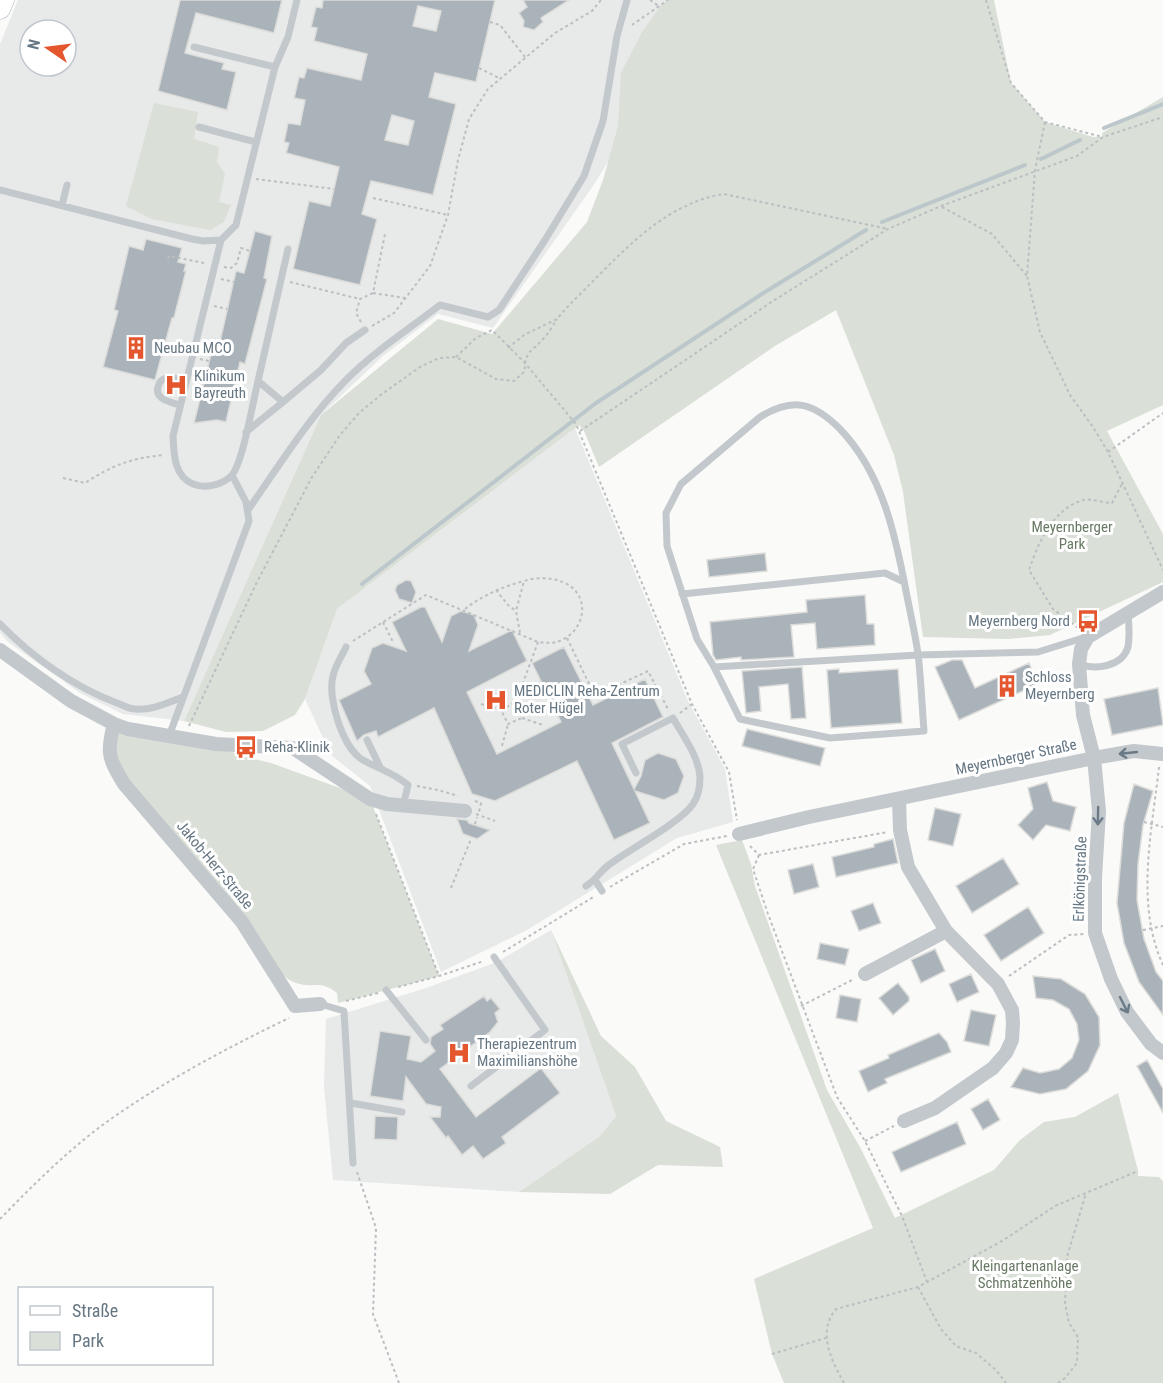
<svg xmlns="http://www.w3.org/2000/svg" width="1163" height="1383" viewBox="0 0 1163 1383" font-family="'Roboto Condensed',sans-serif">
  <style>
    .built { fill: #e8e9e9; fill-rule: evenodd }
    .green { fill: #dadfd7 }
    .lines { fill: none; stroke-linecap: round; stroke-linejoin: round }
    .stream { stroke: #bbc7cb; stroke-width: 4 }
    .building { fill: #aab3b9; stroke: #dcdcda; stroke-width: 1.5; fill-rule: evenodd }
    .secondary-casing { stroke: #b3babf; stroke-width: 21 }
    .path { stroke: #bbbfc2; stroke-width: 2; stroke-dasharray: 3 3; stroke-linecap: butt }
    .lane { stroke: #c3c8cc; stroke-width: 7 }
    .street { stroke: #c3c8cc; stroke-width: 14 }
    .secondary { stroke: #fff; stroke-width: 20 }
    .oneway { stroke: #6a7a87 }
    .labels { text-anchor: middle; stroke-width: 6; stroke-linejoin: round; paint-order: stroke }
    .poi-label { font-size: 15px; fill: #657683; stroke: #fff; text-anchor: start }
    .park-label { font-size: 15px; fill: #687a64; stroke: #fff }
    .street-label { font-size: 15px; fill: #657683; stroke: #fff }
  </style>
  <rect width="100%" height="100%" fill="#fafaf8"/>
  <path class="built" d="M18 0H708L595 183 493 328 438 314 383 356 321 415 184 721 123 714 80 693 8 642 0 633V44ZM30 30H66V66H30Z
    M575 428 688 701 725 769 733 822 677 838 527 930 441 972 370 786 331 755 305 699 337 609Z
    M551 930 616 1116 600 1136 519 1192 333 1180 324 1087 326 1019 426 988 497 962Z"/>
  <path class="green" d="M668 0H994L1011 83 1045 122 1093 137H1102V133L1163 97V405L1107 431 1163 534V582L1050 635 1008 639 923 637 903 492 894 455 836 310 775 346 599 467 584 431 579 425 337 609 305 699 295 715 263 731 226 732 184 721 321 415 438 319 492 334 587 222 603 180 618 126 621 73 642 32 660 7Z
    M154 103 198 112 194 139 219 147 217 162 225 174 219 202 231 205 224 222 210 230 152 219 126 206Z
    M114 724 216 744 241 756 271 763 370 799 439 976 338 1003 337 993C320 979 313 989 296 983 285 979 274 967 265 959L111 763Z
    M742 840 751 864 755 886 827 1090 861 1149 895 1218 994 1170 1020 1140 1044 1122 1075 1117 1118 1093 1138 1171V1176L1159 1177 1163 1181V1383H784L772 1354 754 1279 873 1228 716 845Z
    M551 930 601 1036 635 1067 666 1121 720 1147 723 1167 658 1165 610 1194 519 1192 600 1136 616 1116Z"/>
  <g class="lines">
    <path class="stream" d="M1104 128 1163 104
      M1041 159 1080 140
      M882 222 1025 165
      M362 584 596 403 765 292 866 230"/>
  </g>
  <path class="building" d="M180 0H282L274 33 196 13 185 53 224 63 222 69 236 72 227 110 158 91Z
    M323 0H495L476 82 435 73 429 97 456 104 433 195 371 181 362 214 377 219 360 285 293 269 309 201 330 206 339 167 286 153 289 143 284 142 288 123 300 125 305 100 294 98 299 77 304 78 307 68 361 80 367 54 314 41 317 28 311 27 316 7 322 8ZM418 6 441 11 436 31 413 26ZM392 115 414 121 408 145 385 140Z
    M523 0H569L541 18 543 22 534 30 523 27 524 21 519 13 527 7Z
    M255 231 272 236 264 278 267 279 245 364 240 362 226 422 217 420 194 423 211 354 217 355 236 271 244 273Z
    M146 239 182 248 178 262 186 264 184 271H186L174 318H172L155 380 103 367 118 311 114 310 129 246 143 250Z
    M765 553 767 571 709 577 707 560Z
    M406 580 411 581 416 592 412 603 399 599 395 590 397 585Z
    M865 595 867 624H874L875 645 817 649 815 623 791 625 794 657 741 660V657L716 660 713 655 710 622 807 612 806 600Z
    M421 607H425L442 642 451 616 461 611 474 615 478 625 469 651 512 630 527 661 467 692 497 754 561 722 532 663 564 647 593 705 645 679 663 717 612 743 634 789 641 776 645 760 658 753 676 759 684 776 678 793 664 800 635 791 650 823 614 840 577 761 495 801 472 794 434 708 378 737 376 731 364 735 357 741 339 700 371 684 364 671 372 648 383 643 406 651 392 622Z
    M952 660H962L975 688 1029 663 1038 684 959 720 935 667Z
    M802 667 806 718 791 719 788 684 759 687 761 711 746 713 742 671Z
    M839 669V673L898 669 902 723 831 728 827 670Z
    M1158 688 1163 725 1112 735 1104 699Z
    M747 729 825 748 820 766 742 746Z
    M1047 782 1053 801 1076 807 1070 831 1046 825 1033 840 1018 825 1033 809 1028 788Z
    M1134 784 1153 791 1143 825 1138 864 1137 900 1144 939 1156 972 1163 981V1015L1139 982 1124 943 1117 903 1124 823Z
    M935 808 961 814 953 846 928 840Z
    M457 819 467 820 469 823 490 830 477 839 463 834Z
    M893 839 898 863 836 877 832 857 874 847V844Z
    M1003 858 1019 884 972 913 956 886Z
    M813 864 819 887 794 894 788 870Z
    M873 903 881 923 859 931 851 911Z
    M1028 907 1044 933 1001 961 984 935Z
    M820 943 849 949 845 965 817 959Z
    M935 949 945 971 921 983 911 960Z
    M971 974 979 992 957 1002 949 984Z
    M1033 976 1061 979 1085 994 1099 1017 1100 1045 1088 1071 1066 1089 1040 1094 1011 1087 1023 1068 1040 1073 1059 1069 1072 1058 1079 1040 1077 1024 1069 1009 1053 1000 1036 998Z
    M898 983 909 997V1001L893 1015 879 998Z
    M840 995 861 999 857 1022 836 1018Z
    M484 996 487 1001 491 998 500 1009 495 1013 498 1022 490 1032 440 1069 476 1117 541 1068 560 1093 502 1137 506 1143 483 1159 473 1146 462 1155 448 1136 446 1138 430 1117H440L441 1107 426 1104 406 1077 403 1101 370 1096 380 1031 411 1036 407 1059 421 1062 435 1051 430 1044 431 1037 443 1029 440 1025Z
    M971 1010 996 1015 989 1046 964 1041Z
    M939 1033 947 1042 951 1052 885 1079 887 1083 868 1092 859 1071 889 1058 888 1055Z
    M1147 1060 1163 1089V1113L1137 1066Z
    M988 1099 1000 1120 983 1130 971 1109Z
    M375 1116 398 1117 397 1140 374 1139Z
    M957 1122 966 1144 901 1172 892 1152Z"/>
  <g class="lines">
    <g class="secondary-casing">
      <path id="secondary" d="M0 9 4 0"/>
    </g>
    <path class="path" d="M650 0 660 7
      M986 0 1011 83 1045 122 1103 137
      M490 22 500 25 525 57
      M632 25 668 0
      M479 68 501 79
      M1045 122 1035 170 1027 276 1040 332 1070 395 1093 427 1108 452 1163 570
      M256 179 334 189
      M373 198 448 215
      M942 207 992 234 1027 276
      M168 259 169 256 204 263
      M224 267 231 268 237 263 241 248 250 251
      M221 279 234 282
      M290 282 360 299
      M373 293 405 298
      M214 306 227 309
      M361 322 356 313 360 299 373 293 385 234
      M372 326 394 313 430 266 448 215 458 160 469 119 488 89 555 33 592 11 601 0
      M508 348 524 335 557 319 570 304C615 261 659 204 724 194L888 229
      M456 357 476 338 492 330 524 362 576 424 692 704 729 772 737 820
      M200 359 209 361
      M194 384 203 386
      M580 431 773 301 888 229 941 206 1077 156 1103 137 1163 117
      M1108 452 1163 413
      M63 478 85 483C113 465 131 458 164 455
      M496 590 508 605 516 611
      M465 609C483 595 502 587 524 581
      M383 622 393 642
      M1078 628 1053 609 1029 570C1038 543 1053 509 1083 500 1091 498 1103 503 1112 503L1123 482
      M567 638 595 696 648 671 669 711
      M353 641 426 595 538 642C552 644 561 643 572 633 587 618 586 593 565 583 552 577 537 577 524 581L516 611 520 633
      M516 702 522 718 508 724 501 710 516 702 538 642
      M481 704 501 710
      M680 713 692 704
      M522 718 543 725
      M189 726 257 582 312 477 340 435 359 413 382 394 420 367 439 358 456 357 496 379 514 381 525 371C524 351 532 352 543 339 549 333 553 325 557 319
      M502 746 508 724
      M1159 767C1152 831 1135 904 1163 965
      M417 786 438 790 458 796
      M475 801 481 803 479 812
      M376 814 439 976
      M476 814 495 821
      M1144 822 1163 827
      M475 824 477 817
      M750 846 759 855 888 832
      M759 855 753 869 768 914 837 1097 865 1141 902 1216 927 1282
      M610 887 684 844 727 836
      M451 888 471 839
      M1143 930 1163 926
      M503 952 595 896
      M1009 976 1069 935 1084 934
      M398 987 439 976 484 961
      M346 1001 378 993
      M801 1006 854 979
      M865 1141 894 1126
      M357 1172 376 1228 373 1314 399 1383
      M0 1219C37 1181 76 1142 121 1112 174 1076 231 1046 289 1018
      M918 1287 941 1329 956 1346 976 1353 996 1370 1006 1383
      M772 1354 826 1338
      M844 1383C831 1360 817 1332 836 1309L918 1287 1002 1241 1055 1206 1138 1171
      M1058 1383 1065 1378 1077 1363 1078 1337 1069 1323 1065 1303 1067 1257 1086 1193"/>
    <path class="lane" d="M194 47 275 67 288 37 297 0
      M199 127 256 142
      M0 190 192 239 203 241 221 240 236 225 275 67
      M62 205 67 185
      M221 240 173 436C174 455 174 476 193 484 205 489 223 485 232 475 243 462 253 401 258 381
      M288 249 258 381 283 402 321 370 346 343 365 330
      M180 405C170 402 152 399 159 384 160 381 163 379 166 378 172 376 180 380 186 382
      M246 432 283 402
      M248 510C279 466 308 418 347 379 375 351 409 329 440 305L488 317 499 310 545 240 584 176 603 121 617 36 627 0
      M682 594 885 573 904 582
      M0 624C32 657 74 687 117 703 123 705 129 709 135 709 151 711 169 702 183 697
      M346 647C342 656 335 666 333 676 327 698 343 749 363 760 379 769 394 773 408 785L403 806
      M1079 664C1096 670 1122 667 1128 647 1130 636 1129 624 1128 613
      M714 667 697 639 667 546 666 513 681 484 760 417C793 397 813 402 840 429 882 473 895 533 906 591 910 612 915 633 918 654 921 679 922 706 924 731L830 738 740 719 714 667 918 655 1038 652 1086 637
      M169 736 249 521 246 502 232 475
      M367 740 380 767
      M595 880 602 891
      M586 886C596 880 601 870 610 864 630 849 680 823 693 804 698 797 700 786 700 777 699 757 683 736 673 718L622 744 636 773
      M386 990 426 1040
      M320 1004 344 1011 353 1163
      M471 1086 545 1030 494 957
      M351 1103 402 1112"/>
    <path class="street" d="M1163 592 1088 637 1081 649 1079 664 1083 715 1094 758 1099 811 1095 878V933L1111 979 1127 1012 1151 1044 1163 1053
      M0 650 71 701 114 724 128 729 216 744 293 748 370 799 387 804 465 811
      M114 724C106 753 109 759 124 784L242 922 295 1006 320 1004
      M899 799 900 830 908 867 946 931 998 984 1012 1010 1013 1023 1012 1040 1006 1053 993 1068 935 1108 904 1121
      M739 834 809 817 1094 758 1134 751 1163 754
      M865 974 946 931"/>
    <use href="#secondary" class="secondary"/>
  </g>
  <defs><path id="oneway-shaft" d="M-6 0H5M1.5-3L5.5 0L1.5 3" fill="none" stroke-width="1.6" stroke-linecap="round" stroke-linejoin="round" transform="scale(1.5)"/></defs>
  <g class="oneway">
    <use href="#oneway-shaft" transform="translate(1128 753) rotate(174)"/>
    <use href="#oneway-shaft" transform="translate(1098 816) rotate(91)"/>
    <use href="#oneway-shaft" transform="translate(1124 1005) rotate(63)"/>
  </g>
  <defs>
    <g id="building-bare" transform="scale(1.8)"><path d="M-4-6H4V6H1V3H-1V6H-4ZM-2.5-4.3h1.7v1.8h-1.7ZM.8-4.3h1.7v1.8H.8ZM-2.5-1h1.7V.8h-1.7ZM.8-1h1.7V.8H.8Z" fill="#e4572e" stroke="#fff" stroke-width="2.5" paint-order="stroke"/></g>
    <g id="hospital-bare" transform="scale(1.8)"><path d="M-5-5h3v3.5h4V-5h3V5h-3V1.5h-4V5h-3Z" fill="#e4572e" stroke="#fff" stroke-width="2.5" paint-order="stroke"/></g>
    <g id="bus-bare" transform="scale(1.8)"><path d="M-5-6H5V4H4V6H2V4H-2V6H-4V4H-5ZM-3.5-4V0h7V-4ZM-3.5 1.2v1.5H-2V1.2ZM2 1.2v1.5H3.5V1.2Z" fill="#e4572e" stroke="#fff" stroke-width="2.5" paint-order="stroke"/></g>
  </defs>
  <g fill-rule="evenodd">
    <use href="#building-bare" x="136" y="348"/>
    <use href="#hospital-bare" x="176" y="385"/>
    <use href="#bus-bare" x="1088" y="621"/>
    <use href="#building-bare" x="1007" y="686"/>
    <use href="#hospital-bare" x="496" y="700"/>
    <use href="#bus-bare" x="246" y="747"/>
    <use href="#hospital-bare" x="459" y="1053"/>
  </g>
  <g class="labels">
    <g class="poi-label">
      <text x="154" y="353">Neubau MCO</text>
      <text x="194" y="381">Klinikum<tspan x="194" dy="17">Bayreuth</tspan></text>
      <text x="1070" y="626" text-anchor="end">Meyernberg Nord</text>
      <text x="1025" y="682">Schloss<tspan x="1025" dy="17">Meyernberg</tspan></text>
      <text x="514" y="696">MEDICLIN Reha-Zentrum<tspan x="514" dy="17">Roter Hügel</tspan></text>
      <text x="264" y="752">Reha-Klinik</text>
      <text x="477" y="1049">Therapiezentrum<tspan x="477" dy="17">Maximilianshöhe</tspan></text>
    </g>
    <g class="park-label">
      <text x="1072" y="532">Meyernberger<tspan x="1072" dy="17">Park</tspan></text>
      <text x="1025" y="1271">Kleingartenanlage<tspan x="1025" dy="17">Schmatzenhöhe</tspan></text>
    </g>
    <g class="street-label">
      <text transform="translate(1016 757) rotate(-12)" y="5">Meyernberger Straße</text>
      <text transform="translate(215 865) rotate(50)" y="5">Jakob-Herz-Straße</text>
      <text transform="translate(1080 879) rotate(-88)" y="5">Erlkönigstraße</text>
    </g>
  </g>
  <rect x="18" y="1287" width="195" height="78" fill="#ffffff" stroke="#c1c8cd" stroke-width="1.5"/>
  <rect x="30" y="1306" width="30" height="9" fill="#ffffff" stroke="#c1c8cd" stroke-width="1.5"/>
  <text x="72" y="1317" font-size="18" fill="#657683">Straße</text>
  <rect x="30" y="1332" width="30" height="18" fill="#dadfd7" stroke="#c1c8cd" stroke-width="1.5"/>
  <text x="72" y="1347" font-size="18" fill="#657683">Park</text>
  <g transform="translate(48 48) rotate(284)"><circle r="28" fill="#ffffff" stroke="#c1c8cd" stroke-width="1.5"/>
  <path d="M0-4.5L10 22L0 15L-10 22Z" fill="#e4572e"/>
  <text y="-9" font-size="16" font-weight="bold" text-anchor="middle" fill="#657683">N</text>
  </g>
</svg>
